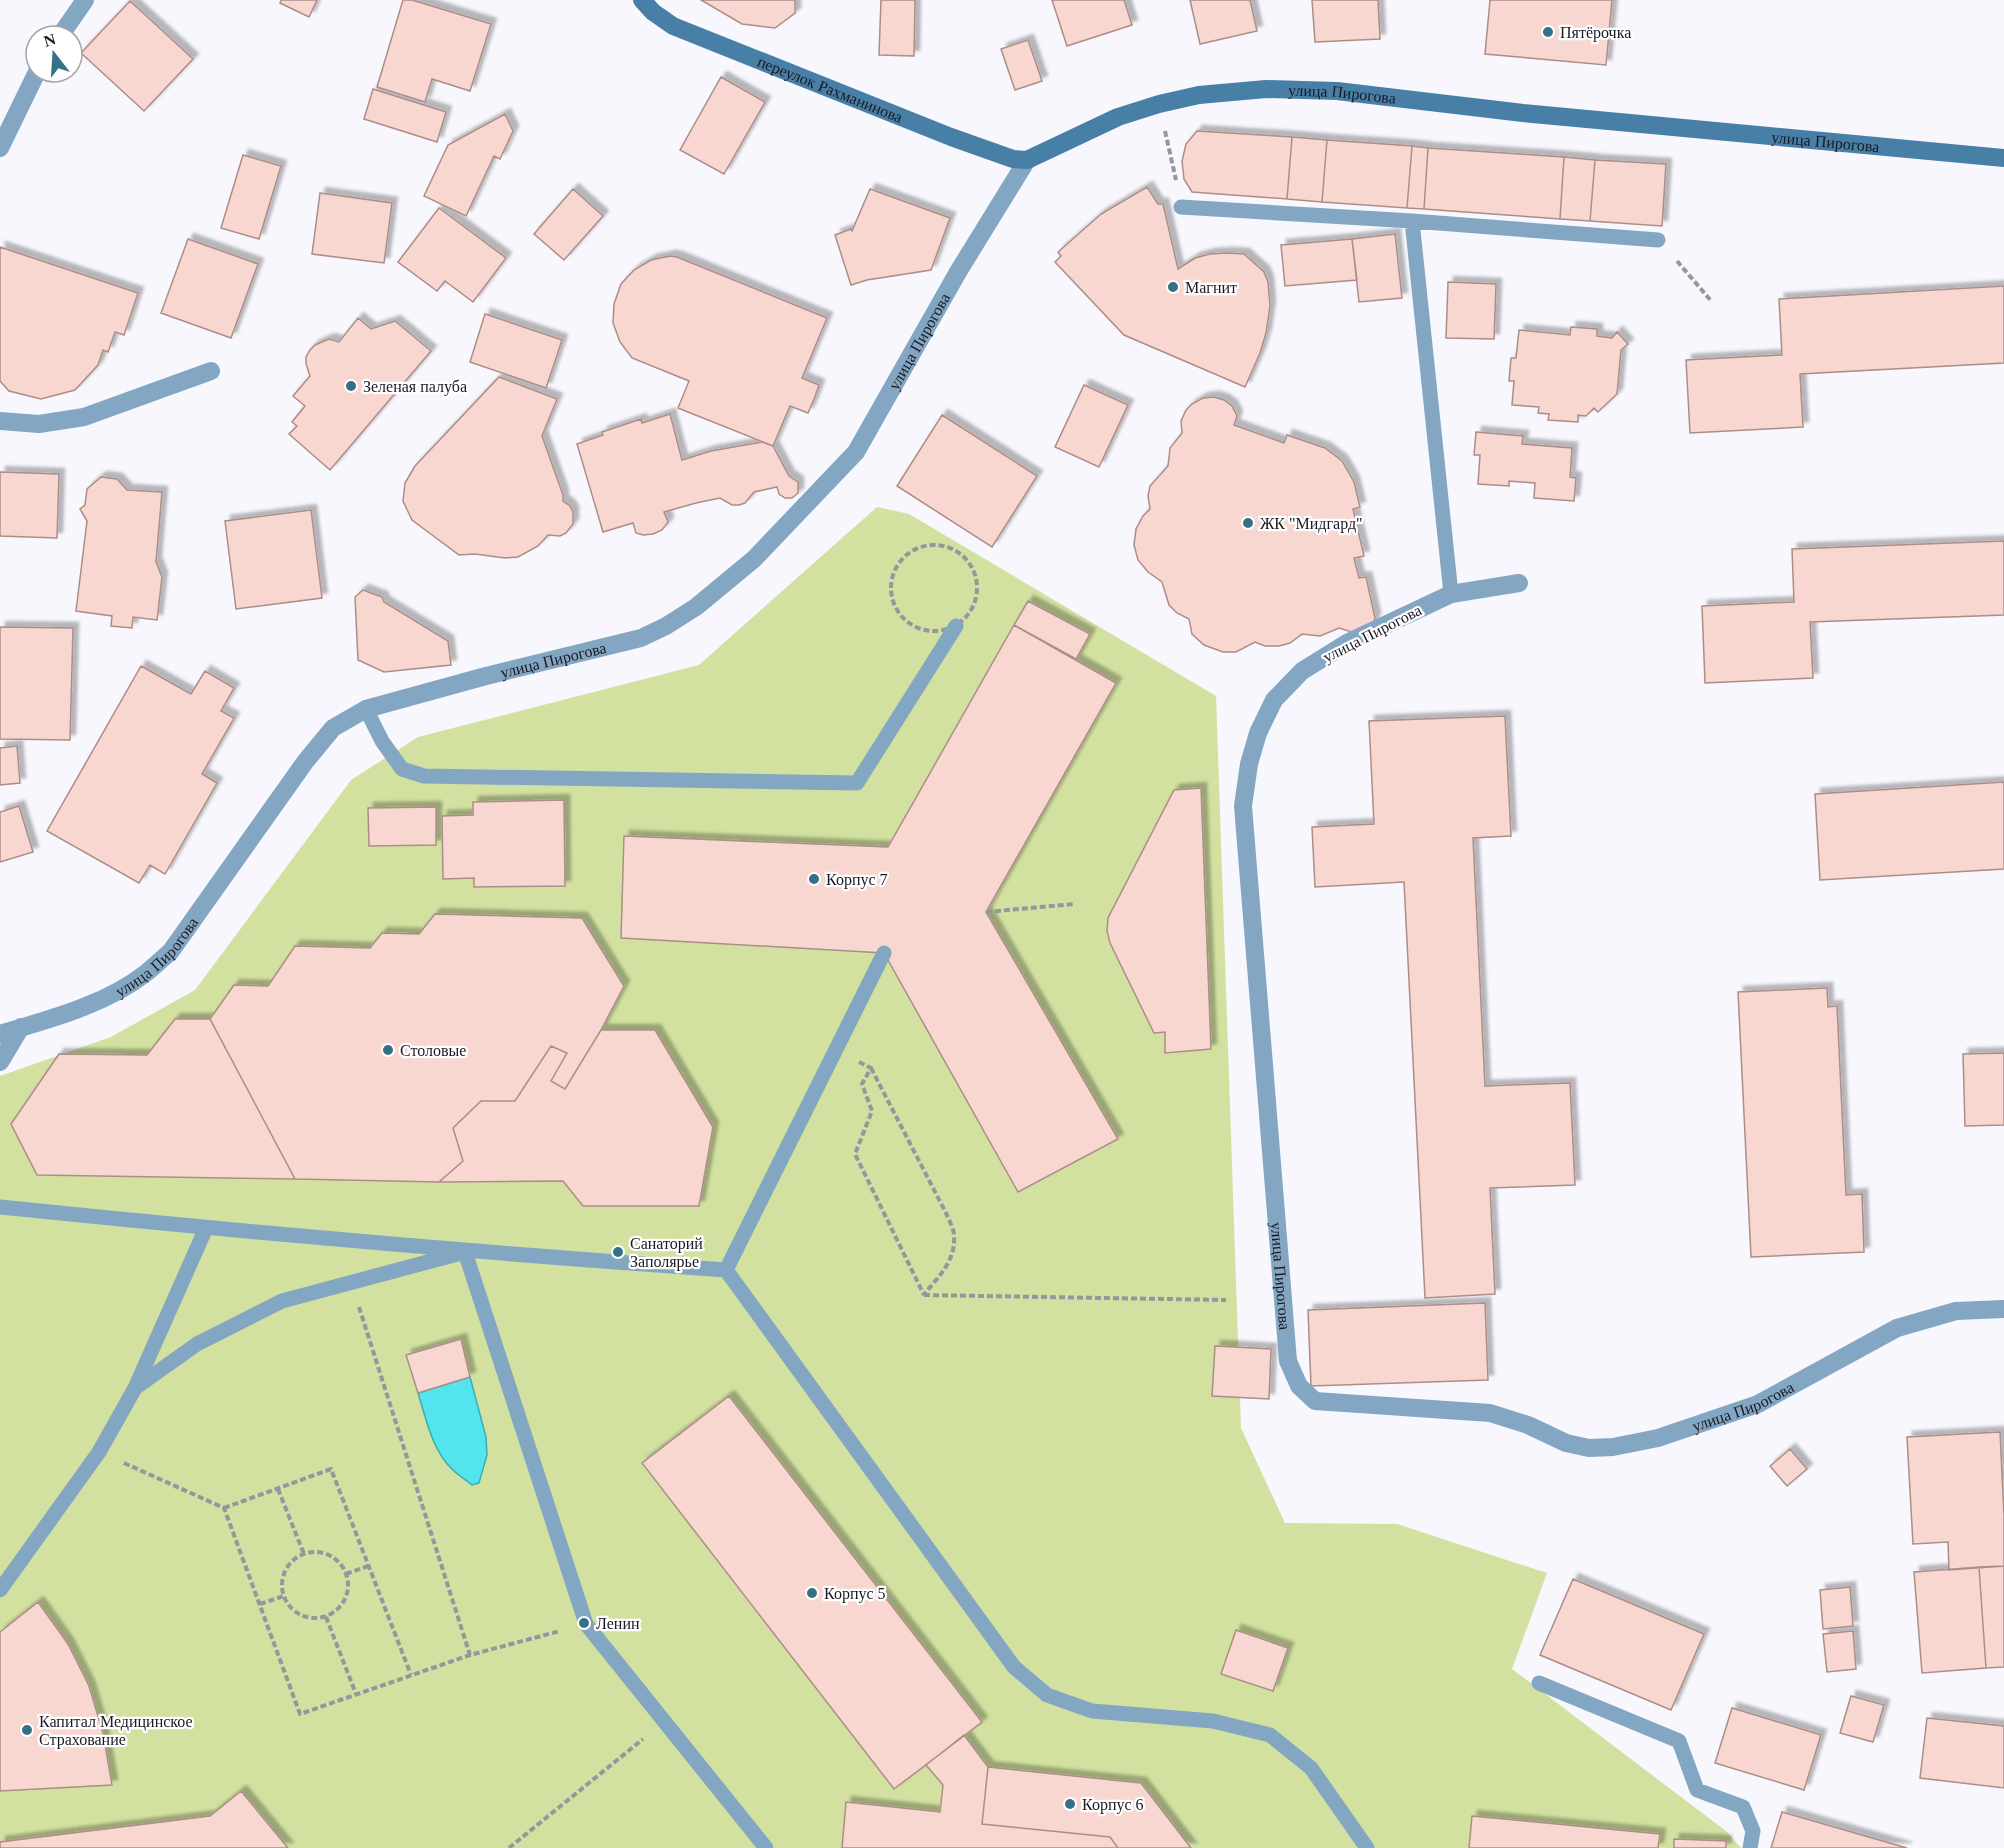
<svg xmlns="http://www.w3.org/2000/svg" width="2004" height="1848" viewBox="0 0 2004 1848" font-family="'Times New Roman',serif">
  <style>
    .green { fill: #d2e1a0 }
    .water { fill: #52e5ee; stroke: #42a8b1; stroke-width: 1.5 }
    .building { fill: #f9d7d1; stroke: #ac8d87; stroke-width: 1.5; filter: url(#shadow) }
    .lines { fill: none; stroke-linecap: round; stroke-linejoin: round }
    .path { stroke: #97959d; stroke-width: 4; stroke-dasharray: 6 3; stroke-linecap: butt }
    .lane { stroke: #83a7c2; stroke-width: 15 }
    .street { stroke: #83a7c2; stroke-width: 18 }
    .secondary { stroke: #487fa6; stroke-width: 18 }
    .poi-dot { fill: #347187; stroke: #fff; stroke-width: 2 }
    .labels { text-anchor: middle; stroke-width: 4.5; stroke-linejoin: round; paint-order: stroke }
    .poi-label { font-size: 16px; fill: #1b1923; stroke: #fff; text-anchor: start }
    .street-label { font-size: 16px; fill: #1b1923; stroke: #fff }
  </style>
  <defs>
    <filter id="shadow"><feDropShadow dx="5.5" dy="-5.5" stdDeviation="1.5" flood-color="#0004"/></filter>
  </defs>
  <rect width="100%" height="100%" fill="#f8f7fd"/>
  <path class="green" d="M877 507 909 514 1216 696 1241 1428 1285 1523 1397 1524 1547 1573 1512 1669 1726 1831 1741 1848H0V1076L111 1037 195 990 351 780 418 737 699 665Z"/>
  <path class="water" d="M470 1377 486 1437 487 1455 479 1483 472 1485C466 1480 459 1476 453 1470 432 1451 426 1418 418 1393Z"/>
  <path class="building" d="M281 0H317L309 17 280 3Z
    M403 0H412L491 24 470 91 432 79 425 102 377 87Z
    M701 0H795V13L775 28 742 24Z
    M881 0H915L914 56 879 55Z
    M1052 0H1124L1132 25 1067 46Z
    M1190 0H1250L1257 31 1200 44Z
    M1312 0H1378L1380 39 1315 42Z
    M1490 0H1612L1606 65 1485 54Z
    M130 1 193 59 144 111 81 53Z
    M1028 40 1042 81 1015 90 1001 49Z
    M721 77 765 102 724 174 680 150Z
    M373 89 446 112 437 142 364 119Z
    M505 114 513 131 500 159 494 156 466 216 424 196 448 145Z
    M1197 131 1292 137 1287 199 1192 192 1184 179 1182 161 1186 144Z
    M1292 137 1327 140 1322 202 1287 199Z
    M1327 140 1412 146 1407 208 1322 202Z
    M1412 146 1428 148 1424 209 1407 208Z
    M1428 148 1564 157 1560 219 1424 209Z
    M243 155 281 166 259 239 221 228Z
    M1564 157 1595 160 1590 221 1560 219Z
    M1595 160 1666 164 1662 226 1590 221Z
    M1147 187 1158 204H1163L1178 269 1195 258 1210 254 1227 253 1244 254 1264 272 1268 282 1270 306 1266 333 1260 353 1245 387 1124 335 1055 262 1061 256 1058 252 1101 214Z
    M573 189 603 216 564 260 534 234Z
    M870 189 950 218 931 270 867 280 851 285 835 235 851 229 852 231Z
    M320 193 392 203 384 263 312 254Z
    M439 208 506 258 473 302 445 281 437 291 398 262Z
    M1395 234 1402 298 1359 302 1352 239Z
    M188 239 258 264 231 338 161 313Z
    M1352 239 1357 280 1285 286 1281 245Z
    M0 247 138 293 124 335 115 332 108 352 103 350 98 365 75 390 41 399 9 391 0 381Z
    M670 256 677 257 827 318 802 378 819 385 814 399 808 413 790 406 773 446 678 408 689 381 632 358 620 342 613 323 614 304 621 284 634 270 651 260Z
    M1448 282 1496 284 1494 339 1446 338Z
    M2004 286V363L1800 374 1803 427 1690 433 1686 360 1782 355 1779 299Z
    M485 314 562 340 546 388 470 362Z
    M358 318 371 329 395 321 431 351 330 470 289 434 297 426 292 422 305 406 293 396 310 376 306 364V357L310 350 315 345 329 339 339 342Z
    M1571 327 1597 329V336L1612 338 1617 332 1628 344 1621 350 1617 394 1598 412 1594 408 1586 416 1578 415V422L1548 420 1549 414 1538 413 1539 407 1512 405 1514 381H1509L1511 358H1516L1519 330 1570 335Z
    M499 377 557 399 542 436 563 495V501L570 506 573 512V524L566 533 560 536 548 535 538 546 518 557 505 558 475 554 459 555 412 520 403 501 405 483 415 466Z
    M1084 385 1128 405 1099 467 1055 447Z
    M1214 397 1224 400 1232 406 1237 416 1234 425 1284 443 1287 435 1325 448 1342 461 1354 482 1360 507 1353 509 1364 556 1354 558 1359 578 1366 577 1375 618 1372 626 1355 633 1339 628 1320 636 1302 634 1290 643 1279 646H1265L1255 642 1236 652H1223L1204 645 1192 634 1189 619 1177 613 1169 605 1162 582 1148 572 1138 560 1134 545 1136 529 1143 516 1150 509 1148 496 1150 486 1168 466 1170 448 1182 433 1181 421 1186 410 1192 404 1203 398Z
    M670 414 682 460 711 451 762 442 773 446 789 476 798 482V493L792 498H785L779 494 777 487 754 492 745 503 739 505H732L720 498 696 503 664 512 668 522 662 530 653 534 643 535 636 533 633 523 603 532 577 444 603 435 602 432 641 419 642 423Z
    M942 415 1037 476 992 547 897 486Z
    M1476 432 1523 436 1522 444 1572 448 1570 477 1576 478 1574 501 1534 498 1535 483 1509 481V486L1478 484 1480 455H1474Z
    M0 472 59 474 57 538 0 536Z
    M101 477 117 479 127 490 162 492 156 562 162 577 157 620 133 617 132 628 111 626 112 616 76 611 87 521 80 509 85 505 87 489Z
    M311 510 322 598 236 609 225 521Z
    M2004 541V615L1810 622 1813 678 1705 683 1702 606 1794 602 1792 549Z
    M363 590 382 597 384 602 448 641 451 665 384 672 358 660 355 597Z
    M1028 601 1090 634 1076 659 1014 625Z
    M1014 625 1116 683 986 912 1118 1139 1018 1192 884 953 621 938 624 836 888 847Z
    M0 627 73 628 70 740 0 739Z
    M141 666 191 694 205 671 234 688 221 711 234 718 202 774 217 783 165 874 150 865 139 883 47 831Z
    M1505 716 1511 836 1473 838 1485 1086 1570 1083 1575 1185 1490 1188 1495 1294 1425 1298 1404 882 1315 887 1312 827 1374 824 1369 721Z
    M17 746 20 783 0 785V748Z
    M2004 782V869L1820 880 1815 794Z
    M1201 788 1211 1049 1165 1053V1032L1154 1033 1110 943 1107 931 1108 918 1174 790Z
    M564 800 565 886 474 887V878L443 879 442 816 473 815V802Z
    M19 806 33 852 0 862V812Z
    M436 807V845L369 846 368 808Z
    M435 914 582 918 624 986 601 1030 565 1089 551 1081 567 1053 551 1046 515 1101H481L453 1128 463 1161 439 1182 295 1179 210 1019 234 985 268 986 295 946 370 948 382 933 419 934Z
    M1827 988 1828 1007 1837 1006 1846 1195 1862 1194 1864 1252 1751 1257 1738 992Z
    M175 1019H210L295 1179 37 1175 11 1124 59 1054 147 1055Z
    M601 1030H655L713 1127 699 1206H583L563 1181 439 1182 463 1161 453 1128 481 1101H515L551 1046 567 1053 551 1081 565 1089Z
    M2004 1053V1125L1965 1126 1963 1054Z
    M1485 1303 1488 1380 1311 1386 1308 1310Z
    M461 1339 470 1377 418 1393 406 1355Z
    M1215 1346 1271 1349 1269 1399 1212 1396Z
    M729 1396 982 1722 894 1789 642 1463Z
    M2000 1432 2004 1515V1566L1949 1570 1948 1542 1913 1544 1907 1437Z
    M1790 1449 1807 1469 1787 1486 1770 1466Z
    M2004 1566V1667L1986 1668 1979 1567Z
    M1979 1567 1986 1668 1922 1673 1914 1572Z
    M1573 1579 1704 1634 1671 1710 1540 1655Z
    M1850 1587 1853 1626 1823 1629 1820 1590Z
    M38 1602 68 1644 89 1686 103 1733 112 1785 0 1791V1632Z
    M1236 1630 1288 1648 1273 1691 1221 1674Z
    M1853 1631 1856 1669 1827 1672 1823 1634Z
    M1851 1696 1884 1705 1873 1742 1840 1733Z
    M1732 1708 1821 1735 1804 1790 1715 1763Z
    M1927 1718 2004 1726V1788L1920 1778Z
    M964 1735 988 1767 982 1824 1110 1837 1118 1848H842L846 1802 940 1812 943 1785 926 1765Z
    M988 1767 1141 1783 1191 1848H1118L1110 1837 982 1824Z
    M241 1791 288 1848H0V1842L210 1816Z
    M1782 1812 1907 1848H1771Z
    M1472 1816 1660 1834 1658 1848H1469Z
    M1674 1839 1726 1841V1848H1674Z"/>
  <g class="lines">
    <path class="path" d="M1165 131 1176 180
      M1677 261 1712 302
      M891 588a43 43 0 1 1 86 0a43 43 0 1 1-86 0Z
      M986 912 1074 904
      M859 1062 871 1068 862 1084 872 1111 855 1154 924 1295
      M871 1068 946 1213C949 1220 954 1229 954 1236 956 1260 938 1278 924 1294
      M924 1295 1226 1300
      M359 1307 470 1655
      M124 1463 224 1508 300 1714 470 1655 560 1631
      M278 1489 304 1554
      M224 1508 331 1469 411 1675
      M282 1585a33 33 0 1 1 66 0a33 33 0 1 1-66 0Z
      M346 1574 368 1566
      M260 1604 284 1596
      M326 1617 356 1694
      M509 1848 643 1739"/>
    <path class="lane" d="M1181 207 1412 221 1658 240
      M1412 221 1451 594
      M366 709 382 741 402 769 424 776 857 783 956 626
      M884 953 726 1270 1014 1667 1047 1695 1092 1711 1213 1721 1270 1735 1311 1768 1367 1848
      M0 1207C242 1232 484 1253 726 1270
      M135 1388 197 1344 282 1301 465 1252 586 1624 766 1848
      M0 1590 99 1452 135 1388 206 1228
      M1539 1683 1679 1741 1697 1790 1743 1807 1753 1831 1750 1848"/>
    <g class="street">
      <path d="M60 36 85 0"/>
      <path d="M0 148 37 72"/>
      <path d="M0 421 39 424 84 417 211 371"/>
      <path id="s1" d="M1519 583 1451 594 1347 643 1302 671 1274 700 1258 733 1249 764 1243 806 1288 1361 1299 1386 1315 1401 1490 1413 1528 1425 1566 1443 1589 1448 1613 1447 1658 1438 1758 1404 1897 1328 1956 1311 2004 1309"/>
      <path id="s2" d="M0 1034C50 1019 105 1005 146 973 155 966 163 958 171 951L305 762 333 728 366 709 486 676 641 638 666 626 696 607 754 559 856 452 958 272 1027 160"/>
      <path d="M0 1062 21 1027"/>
    </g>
    <path class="secondary" id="s3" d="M642 0 653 12 673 26 951 137 1013 159 1027 160 1118 117 1159 104 1199 95 1266 89 1337 91 1523 113 2004 158"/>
  </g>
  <g class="poi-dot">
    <circle cx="1548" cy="32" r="6"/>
    <circle cx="1173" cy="287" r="6"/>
    <circle cx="351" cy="386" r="6"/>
    <circle cx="1248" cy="523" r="6"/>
    <circle cx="814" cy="879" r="6"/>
    <circle cx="388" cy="1050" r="6"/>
    <circle cx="618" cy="1252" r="6"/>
    <circle cx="812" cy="1593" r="6"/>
    <circle cx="584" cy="1623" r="6"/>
    <circle cx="27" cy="1730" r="6"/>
    <circle cx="1070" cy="1804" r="6"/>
  </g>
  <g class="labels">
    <g class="poi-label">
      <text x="1560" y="38">Пятёрочка</text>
      <text x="1185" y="293">Магнит</text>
      <text x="363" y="392">Зеленая палуба</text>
      <text x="1260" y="529">ЖК "Мидгард"</text>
      <text x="826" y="885">Корпус 7</text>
      <text x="400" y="1056">Столовые</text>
      <text x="630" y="1249">Санаторий<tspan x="630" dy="18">Заполярье</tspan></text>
      <text x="824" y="1599">Корпус 5</text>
      <text x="596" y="1629">Ленин</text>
      <text x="39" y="1727">Капитал Медицинское<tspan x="39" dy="18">Страхование</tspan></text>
      <text x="1082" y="1810">Корпус 6</text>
    </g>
    <g class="street-label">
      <text dy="6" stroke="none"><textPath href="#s3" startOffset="210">переулок Рахманинова</textPath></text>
      <text dy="6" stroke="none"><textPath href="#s3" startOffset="748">улица Пирогова</textPath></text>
      <text dy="6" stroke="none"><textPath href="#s3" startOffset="1234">улица Пирогова</textPath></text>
      <text dy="6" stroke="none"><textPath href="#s2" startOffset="1204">улица Пирогова</textPath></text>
      <text transform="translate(1372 633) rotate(-27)" y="6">улица Пирогова</text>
      <text dy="6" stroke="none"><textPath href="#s2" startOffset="700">улица Пирогова</textPath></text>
      <text dy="6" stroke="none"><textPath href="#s2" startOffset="178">улица Пирогова</textPath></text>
      <text dy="6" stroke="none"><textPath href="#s1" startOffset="860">улица Пирогова</textPath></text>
      <text dy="6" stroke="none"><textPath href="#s1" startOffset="1436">улица Пирогова</textPath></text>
    </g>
  </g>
  <g transform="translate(54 54) rotate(343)"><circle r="28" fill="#ffffff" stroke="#a4a3a7" stroke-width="1.5"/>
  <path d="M0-4.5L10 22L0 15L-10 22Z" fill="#347187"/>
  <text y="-9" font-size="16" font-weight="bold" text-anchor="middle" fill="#1b1923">N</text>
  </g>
</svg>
